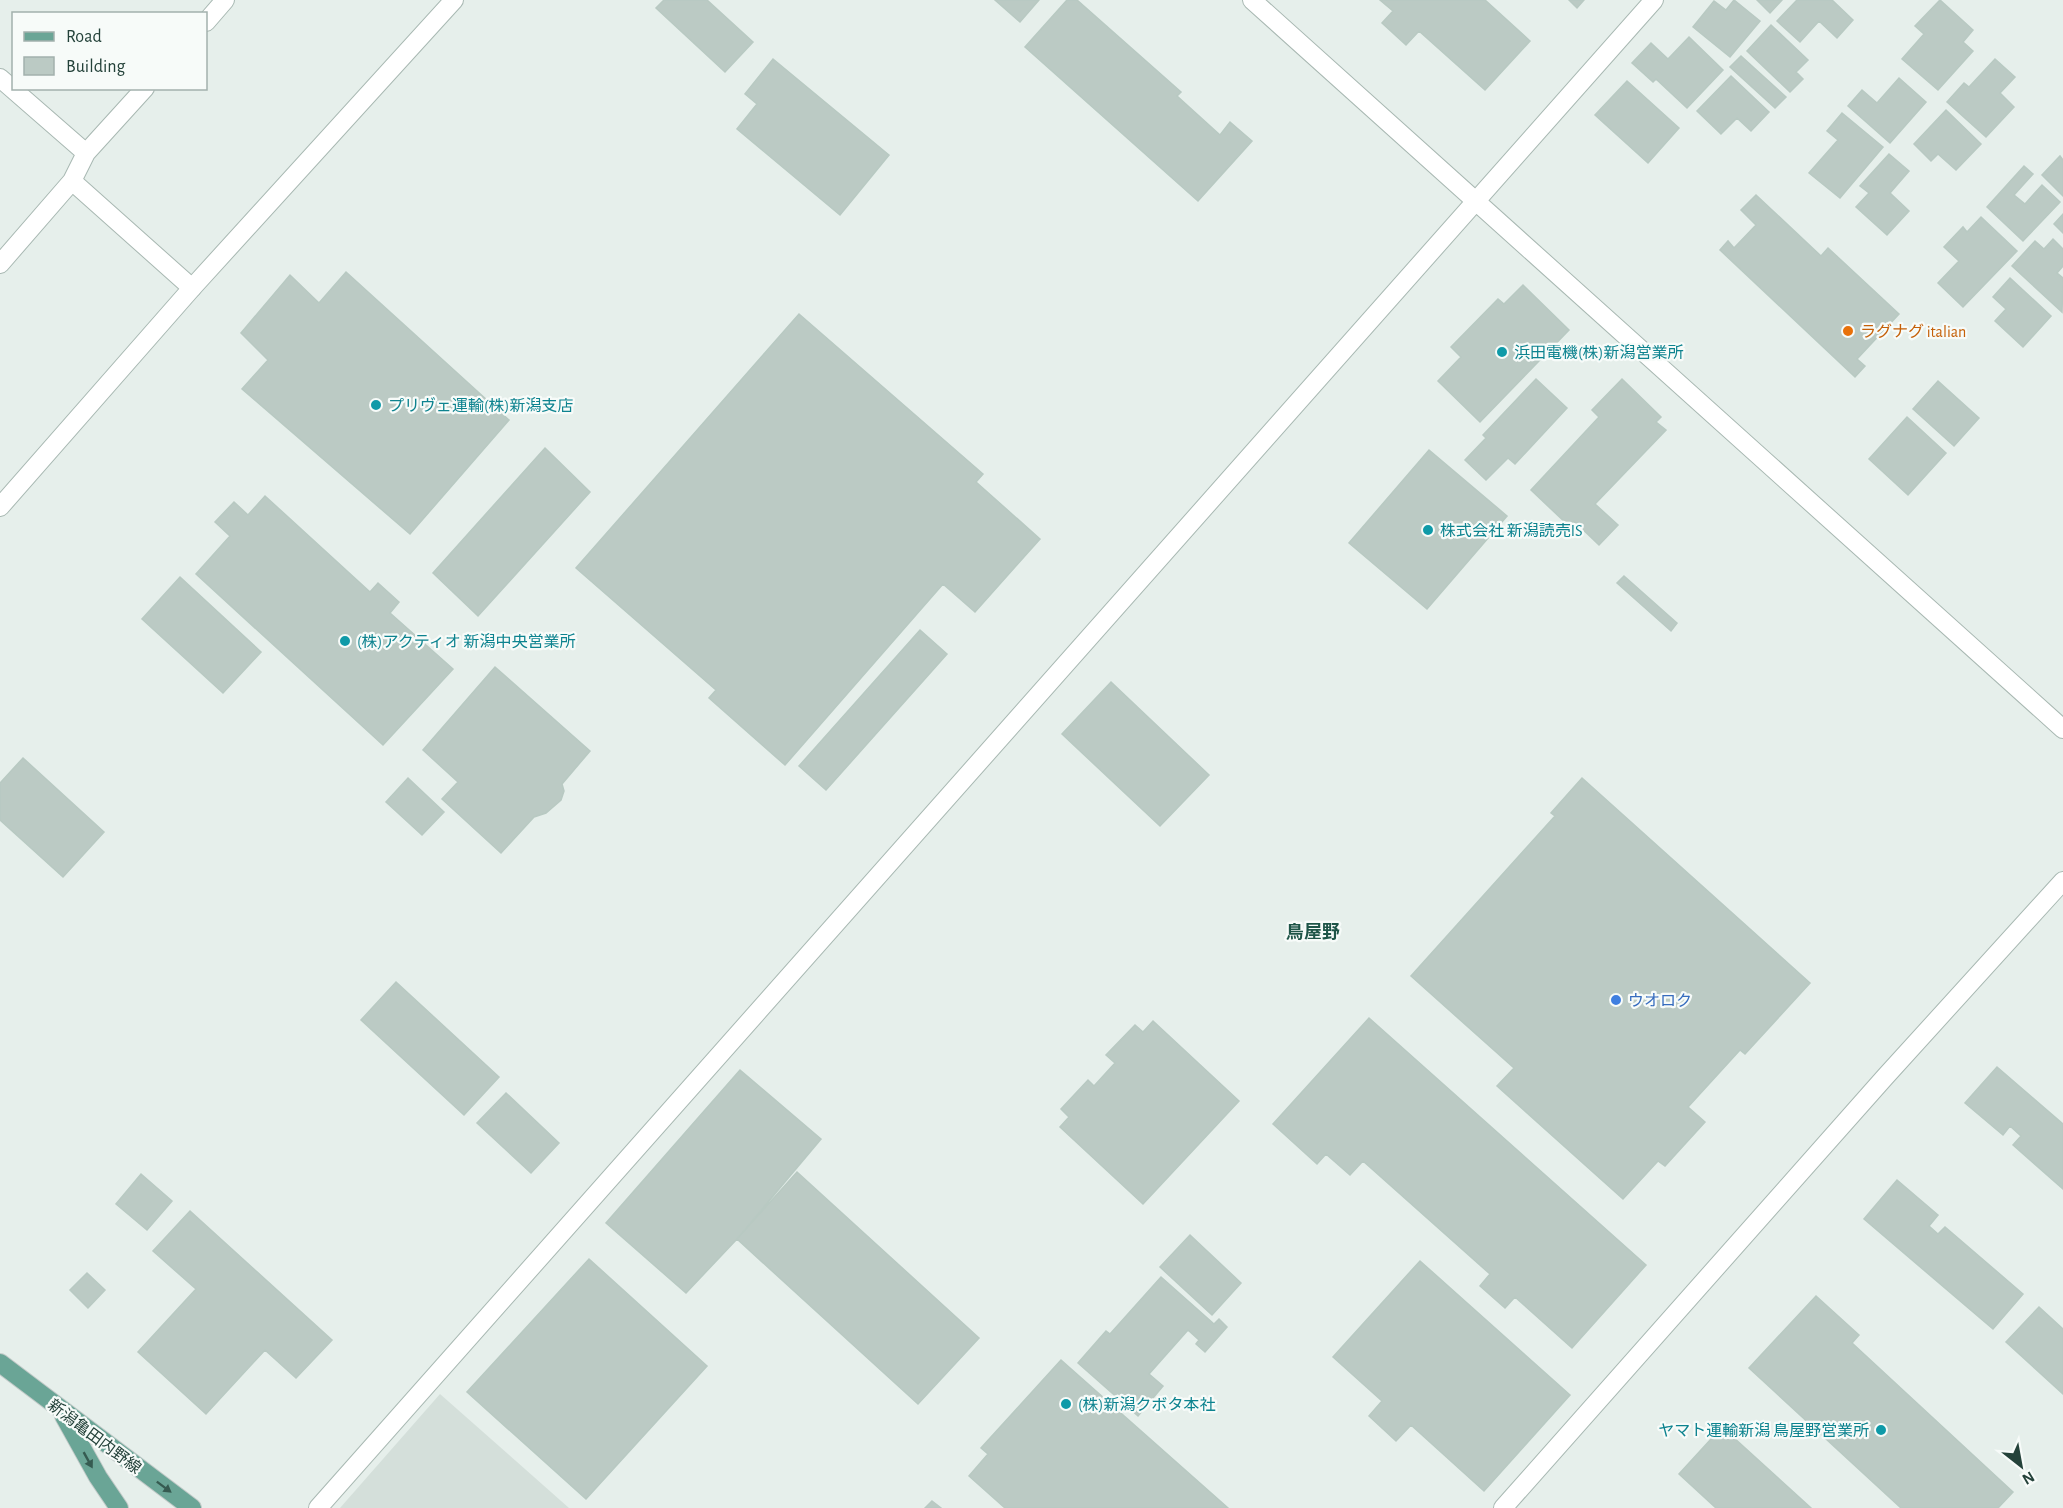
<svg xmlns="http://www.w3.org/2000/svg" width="2063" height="1508" viewBox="0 0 2063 1508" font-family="'Alegreya Sans','Noto Sans JP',sans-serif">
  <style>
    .built { fill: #d4dfda }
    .building { fill: #bbcac4; stroke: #b8c9c2; stroke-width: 1.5 }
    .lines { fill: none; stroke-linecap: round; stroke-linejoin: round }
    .service-casing { stroke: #a8b8b2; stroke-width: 20 }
    .minor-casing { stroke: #a8b8b2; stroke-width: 20 }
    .primary-casing { stroke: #c2cac8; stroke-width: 20 }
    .service { stroke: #fff; stroke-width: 18 }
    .minor { stroke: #fff; stroke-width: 18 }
    .primary { stroke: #6aa596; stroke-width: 18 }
    .oneway { fill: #365b51 }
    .food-dot { fill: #e8710a; stroke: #f7fbf9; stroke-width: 2 }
    .culture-dot { fill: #0f9aa8; stroke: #f7fbf9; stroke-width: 2 }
    .shop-dot { fill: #3f7fe0; stroke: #f7fbf9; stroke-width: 2 }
    .labels { text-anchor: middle; stroke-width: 4.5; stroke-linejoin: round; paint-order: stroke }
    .food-label { font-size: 16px; fill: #c56008; stroke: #f7fbf9; text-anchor: start }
    .culture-label { font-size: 16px; fill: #0d838f; stroke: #f7fbf9; text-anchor: start }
    .shop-label { font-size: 16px; fill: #366cbe; stroke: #f7fbf9; text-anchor: start }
    .street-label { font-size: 16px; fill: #24423a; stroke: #f7fbf9 }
    .neighbourhood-label { font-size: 18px; font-weight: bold; fill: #1f5548; stroke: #f7fbf9 }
  </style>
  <rect width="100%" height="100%" fill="#e6efeb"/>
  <path class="built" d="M440 1394 569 1508H340Z"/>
  <path class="building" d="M664 0H707L753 42 725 72 656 8Z
    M995 0H1039L1020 22Z
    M1067 0H1077L1181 92 1177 96 1220 135 1230 122 1252 141 1198 201 1025 47Z
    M1380 0H1485L1530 41 1485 90 1419 31 1406 45 1382 23 1393 11Z
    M1569 0H1584L1577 8Z
    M1734 0 1760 21 1730 57 1693 27 1714 1 1726 10Z
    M1757 0H1782L1770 13Z
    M1797 0H1832L1853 20 1837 38 1819 21 1800 42 1777 21Z
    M1940 0 1973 30 1963 42 1973 51 1938 90 1902 59 1924 34 1915 26Z
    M1771 25 1808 60 1796 72 1803 79 1790 92 1747 51Z
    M1689 37 1723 70 1687 108 1656 79 1653 82 1632 63 1651 43 1668 59Z
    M1741 56 1786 97 1775 108 1730 67Z
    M773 59 889 155 840 215 737 129 757 104 745 94Z
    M1995 59 2015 77 2000 93 2014 107 1986 137 1947 102 1964 83 1969 87Z
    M1731 76 1769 112 1751 131 1737 118 1721 134 1697 111Z
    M1899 78 1926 102 1890 143 1848 106 1862 90 1877 103Z
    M1627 81 1679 128 1648 163 1595 115Z
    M1946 110 1981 144 1956 170 1938 154 1931 161 1914 144Z
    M1842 113 1883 147 1840 198 1809 173 1838 140 1827 131Z
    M1889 154 1909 171 1890 193 1909 211 1887 235 1856 207 1869 193 1860 186Z
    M2060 156 2063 160V196L2042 175Z
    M2024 166 2033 174 2014 195 2025 204 2042 185 2060 202 2023 241 1987 207Z
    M1756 195 1821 256 1828 248 1899 314 1857 359 1865 366 1855 377 1720 250 1728 241 1734 248 1756 225 1741 210Z
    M2063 214V233L2054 224Z
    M1981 217 2017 251 1963 307 1938 283 1959 261 1944 247 1963 227 1967 232Z
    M2053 239 2063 249V266L2057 273 2063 278 2062 312 2012 266 2035 241 2044 249Z
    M346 272 509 420 410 534 242 389 268 360 241 333 290 275 319 303Z
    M2010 278 2051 316 2023 347 1995 321 2006 309 1993 297Z
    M1523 285 1569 330 1480 422 1438 381 1461 357 1451 347 1498 299 1504 304Z
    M799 314 983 474 976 482 1040 539 975 612 943 584 785 765 709 698 716 690 576 568Z
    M1536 379 1567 408 1515 464 1508 458 1486 480 1465 460 1486 438 1483 435Z
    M1622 379 1661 417 1656 422 1666 430 1595 504 1618 525 1599 545 1574 521 1569 526 1531 490 1599 417 1592 410Z
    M1938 381 1979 418 1954 446 1913 409Z
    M1907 417 1946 453 1908 495 1869 459Z
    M545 448 590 492 478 616 433 573Z
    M1429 450 1507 516 1427 609 1349 543Z
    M265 496 370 592 378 583 399 602 390 613 453 669 383 745 196 574 230 536 215 522 234 502 248 515Z
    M1624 576 1677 623 1671 631 1617 583Z
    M180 577 261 652 223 693 142 619Z
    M920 630 947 654 826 790 799 766Z
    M495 667 590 751 562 784 564 791 561 800 546 813 534 817 501 853 442 799 458 782 423 750Z
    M1111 682 1209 775 1160 826 1062 734Z
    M23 758 104 832 63 877 0 820V783Z
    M408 778 444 812 422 835 386 802Z
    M1582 778 1810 983 1745 1054 1740 1050 1688 1107 1705 1122 1665 1166 1658 1161 1623 1199 1497 1086 1514 1068 1411 976 1555 816 1551 813Z
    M396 982 499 1077 464 1115 361 1020Z
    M1369 1018 1646 1265 1572 1348 1515 1297 1505 1308 1480 1286 1490 1274 1363 1161 1350 1175 1326 1154 1317 1164 1273 1124Z
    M1153 1021 1239 1101 1143 1204 1060 1127 1069 1117 1061 1109 1088 1080 1094 1086 1115 1063 1106 1055 1135 1025 1143 1032Z
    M1997 1067 2063 1124V1189L2013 1145 2021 1136 2010 1126 2003 1135 1965 1103Z
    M740 1070 821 1139 737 1239 686 1293 606 1223Z
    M506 1093 559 1143 531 1173 477 1123Z
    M797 1172 979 1338 918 1404 737 1239Z
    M141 1174 172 1201 147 1230 116 1204Z
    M1897 1180 1938 1215 1929 1226 1938 1234 1945 1227 2023 1294 1993 1329 1864 1219Z
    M190 1211 332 1340 296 1378 265 1350 206 1414 138 1352 196 1289 153 1251Z
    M1190 1235 1241 1283 1212 1315 1160 1267Z
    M589 1259 707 1366 586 1499 467 1392Z
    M1420 1261 1570 1395 1484 1491 1411 1425 1396 1441 1369 1416 1382 1401 1333 1357Z
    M87 1273 105 1290 88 1308 70 1290Z
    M1161 1277 1214 1324 1219 1319 1227 1327 1205 1352 1196 1344 1199 1340 1188 1330 1149 1374 1163 1386 1138 1416 1078 1363 1106 1331 1110 1334Z
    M1816 1296 1859 1335 1852 1343 2013 1492 1998 1508H1901L1749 1368Z
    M2039 1307 2063 1329V1394L2006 1342Z
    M1061 1360 1228 1508H1005L969 1476 988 1454 981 1448Z
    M1722 1427 1811 1508H1716L1679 1474Z
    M932 1501 941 1508H925Z"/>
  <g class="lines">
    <g class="service-casing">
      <path id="service" d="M206 22 225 0
        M0 78 86 153
        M72 181 192 288
        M0 264 72 181 86 153 145 88"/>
    </g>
    <g class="minor-casing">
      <path id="minor" d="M1252 0 2063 729
        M0 507 192 288 454 0
        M318 1508 1654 0
        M1503 1508 1885 1077 2063 881"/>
    </g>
    <g class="primary-casing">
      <path id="primary" d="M0 1363 192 1508
        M64 1416 98 1477 119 1508"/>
    </g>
    <use href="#service" class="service"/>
    <use href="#minor" class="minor"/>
    <use href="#primary" class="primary"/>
  </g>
  <defs><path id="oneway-solid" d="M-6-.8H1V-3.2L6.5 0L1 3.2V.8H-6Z" transform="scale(1.5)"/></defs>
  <g class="oneway">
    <use href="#oneway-solid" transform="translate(88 1460) rotate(61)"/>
    <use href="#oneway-solid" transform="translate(164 1487) rotate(37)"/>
  </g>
  <circle class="food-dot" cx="1848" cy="331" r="6"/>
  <g class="culture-dot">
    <circle cx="1502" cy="352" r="6"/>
    <circle cx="376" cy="405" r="6"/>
    <circle cx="1428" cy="530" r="6"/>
    <circle cx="345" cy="641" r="6"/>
    <circle cx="1066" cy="1404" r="6"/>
    <circle cx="1881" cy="1430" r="6"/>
  </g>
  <circle class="shop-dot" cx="1616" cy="1000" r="6"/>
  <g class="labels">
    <g class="food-label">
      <text x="1860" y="337">ラグナグ italian</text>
    </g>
    <g class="culture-label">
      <text x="1514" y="358">浜田電機(株)新潟営業所</text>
      <text x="388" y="411">プリヴェ運輸(株)新潟支店</text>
      <text x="1440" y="536">株式会社 新潟読売IS</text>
      <text x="357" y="647">(株)アクティオ 新潟中央営業所</text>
      <text x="1078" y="1410">(株)新潟クボタ本社</text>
      <text x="1869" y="1436" text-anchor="end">ヤマト運輸新潟 鳥屋野営業所</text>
    </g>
    <g class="shop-label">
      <text x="1628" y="1006">ウオロク</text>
    </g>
    <g class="street-label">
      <text transform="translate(95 1436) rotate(37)" y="6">新潟亀田内野線</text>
    </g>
    <g class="neighbourhood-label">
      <text x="1313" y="938">鳥屋野</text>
    </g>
  </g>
  <rect x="12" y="12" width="195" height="78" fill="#f7fbf9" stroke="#a3b1ad" stroke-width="1.5"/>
  <rect x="24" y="32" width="30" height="9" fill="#6aa596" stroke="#a3b1ad" stroke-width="1.5"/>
  <text x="66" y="42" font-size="18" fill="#24423a">Road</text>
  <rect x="24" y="57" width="30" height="18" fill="#bbcac4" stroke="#a3b1ad" stroke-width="1.5"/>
  <text x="66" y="72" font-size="18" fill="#24423a">Building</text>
  <g transform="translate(2021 1466) rotate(149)" stroke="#f7fbf9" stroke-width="4.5" paint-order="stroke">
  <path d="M0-4.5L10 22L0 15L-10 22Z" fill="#24423a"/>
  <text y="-9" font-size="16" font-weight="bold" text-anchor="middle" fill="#24423a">N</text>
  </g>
</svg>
